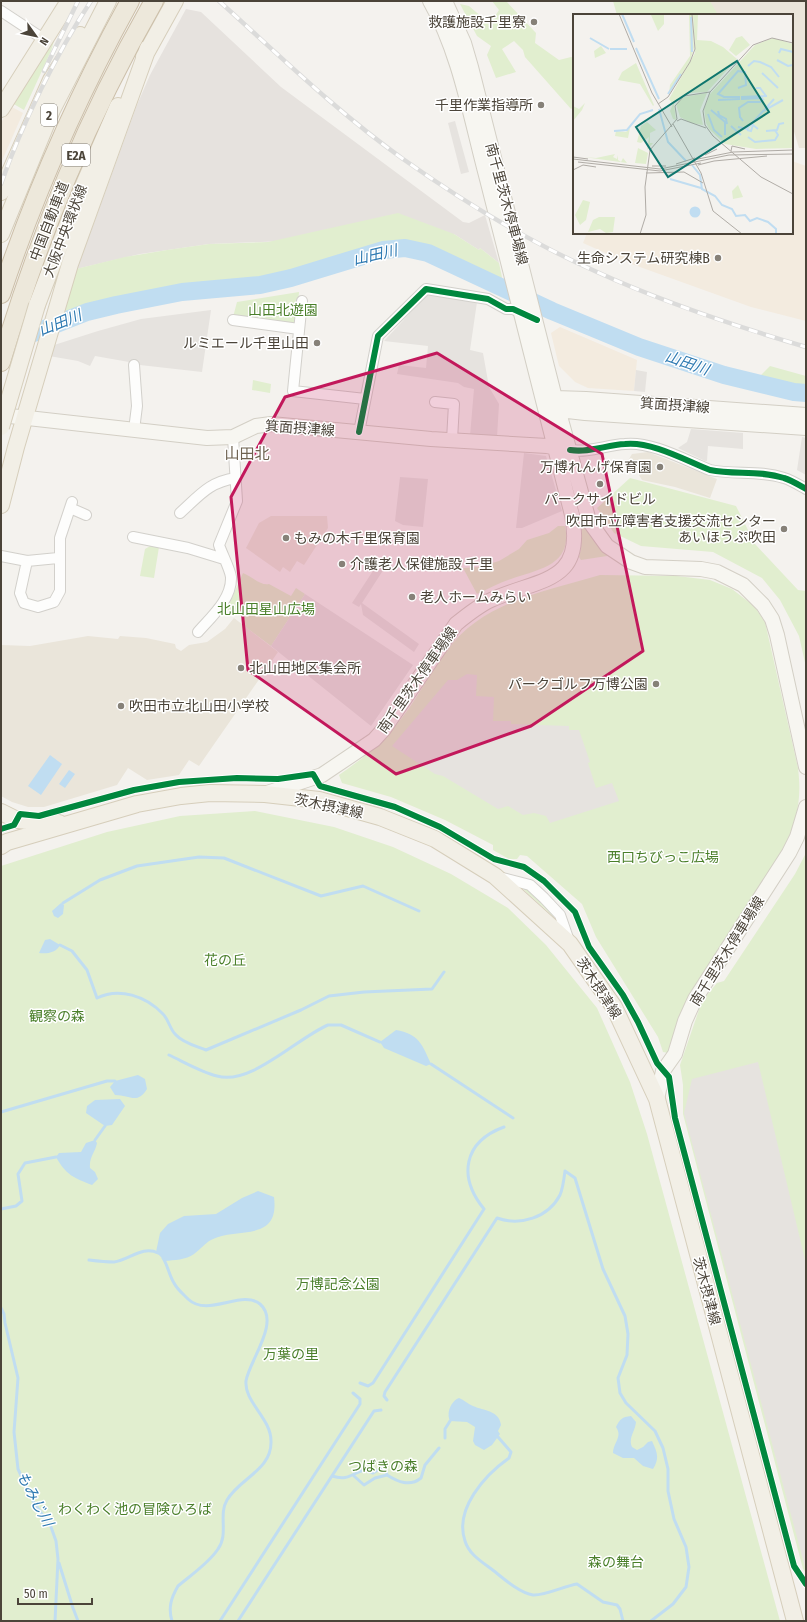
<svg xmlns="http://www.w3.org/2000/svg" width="807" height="1622" viewBox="0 0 807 1622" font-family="'Fira Sans Condensed','Noto Sans JP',sans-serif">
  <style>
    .commercial { fill: #f3ebdf }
    .industrial { fill: #e6e2de }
    .education { fill: #eae5da }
    .green { fill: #e1eecf }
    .parking { fill: #e6e3df }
    .water { fill: #c0ddf1 }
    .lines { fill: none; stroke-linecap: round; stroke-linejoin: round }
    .stream { stroke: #c0ddf1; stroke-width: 3 }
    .river { stroke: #c0ddf1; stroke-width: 18 }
    .street-casing { stroke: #d2d0cb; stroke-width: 12 }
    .secondary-casing { stroke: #d3cfc5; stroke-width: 16 }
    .primary-casing { stroke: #d6cebb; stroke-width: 18 }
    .highway-casing { stroke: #ccbfa9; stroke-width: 20 }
    .street { stroke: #fdfdfc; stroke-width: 10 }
    .secondary { stroke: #f7f6f1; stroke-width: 14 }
    .primary { stroke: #f2efe6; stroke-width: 16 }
    .highway { stroke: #ede8db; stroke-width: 18 }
    .rail-casing { stroke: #dbdbda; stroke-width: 4.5 }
    .rail { stroke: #fff; stroke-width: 3; stroke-dasharray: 9; stroke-linecap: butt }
    .primary-bridge-casing { stroke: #d6cebb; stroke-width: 18; stroke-linecap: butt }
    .primary-bridge { stroke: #f2efe6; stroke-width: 16 }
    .cycleway-casing { stroke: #fff; stroke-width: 8 }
    .cycleway { stroke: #00873e; stroke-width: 6 }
    .marked { fill: #c2185b; fill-opacity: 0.2; stroke: #c2185b; stroke-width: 3; stroke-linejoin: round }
    .poi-dot { fill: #868178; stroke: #fff; stroke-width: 1.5 }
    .labels { text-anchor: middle; stroke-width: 3; stroke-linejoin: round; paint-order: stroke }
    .shield { fill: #fff; stroke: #817c74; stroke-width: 1 }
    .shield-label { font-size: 13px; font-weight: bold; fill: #4b4439 }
    .poi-label { font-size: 14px; fill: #4b4439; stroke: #fff; text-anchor: end }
    .street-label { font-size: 14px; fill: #4b4439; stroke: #fff }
    .park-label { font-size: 14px; fill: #4a7f2a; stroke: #fff }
    .water-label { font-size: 15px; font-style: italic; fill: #2e7ab2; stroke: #fff }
    .neighbourhood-label { font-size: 15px; fill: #6e6250; stroke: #fff }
    .inset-river { fill: none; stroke: #c0ddf1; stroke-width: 2 }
    .inset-road { fill: none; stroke: #b0aca6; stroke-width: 1 }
    .view { fill: #0f766e; fill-opacity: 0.15; stroke: #0f766e; stroke-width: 2 }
    .inset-edge { fill: none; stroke: #4b4439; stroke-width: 2 }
  </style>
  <rect width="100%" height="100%" fill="#f4f2ee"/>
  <path class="commercial" d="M10 106 23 113 1 163V123Z
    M792 161 806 166V321L751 307 626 262 583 243 587 233H792Z
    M560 327 637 360 634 391 588 388 575 382 559 366 551 333Z"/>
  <path class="industrial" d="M186 9 201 12 281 87 463 222 469 223 485 215 499 263 480 248 479 250 454 234 209 244 140 254 76 269 90 234 137 105 150 75Z"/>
  <path class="education" d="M680 1H806V148H799L792 125V15H693Z
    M648 452 717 479 710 498 675 487 642 480 629 459 632 454Z
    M271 516H327L328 528 304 565 297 561 290 572 283 567 280 572 246 548 259 523Z
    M234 618 278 652 199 766 189 760 179 775 147 780 128 768 117 785 44 807H28L12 802 1 796V645L30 646 88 636 118 639 120 636 146 638 175 644 176 648 181 651 189 645 207 642 225 629Z"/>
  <path class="green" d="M492 1H506L536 33 535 43 559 60 571 57 574 58V107L571 109 525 57 523 50 514 41 502 49 516 72 496 78 487 55 491 46 477 36 460 4 469 6 490 24 499 10Z
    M613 1H710L718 15H617Z
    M54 41 51 51 24 110 12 103Z
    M398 213 454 234 479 250 480 248 499 263 503 282C478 270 439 247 411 244 402 243 393 244 384 245L279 275 260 279 164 289 100 303 61 316 76 269 125 257 167 250 209 244 268 242Z
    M299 292 296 327 233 317 237 302Z
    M770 366 806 376V390L796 388 763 390 759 377Z
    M253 380 271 384 270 393 252 390Z
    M630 478 736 506 755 544 798 590 806 591V667L799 636 780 600 762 578 713 552 641 546 614 533 597 508Z
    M558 526H565C573 565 540 569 511 579 499 583 488 589 477 594L463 568 479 567 499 561 519 549 527 540 549 533Z
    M586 527 606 553 607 556 581 560 579 557 581 549 582 528Z
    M152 545 159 547 154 578 140 576 145 549Z
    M243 573C251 576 261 586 269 584L291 596 296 588 305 594 271 646 243 625 245 619 235 612 231 613 227 609Z
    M600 575 677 576 710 580 732 589 754 606 765 622 798 768C802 800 797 816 786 846L675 1033 668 1053 663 1052 658 1037 596 937 582 904 527 856 520 855 517 859H509L493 850V845L445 820 391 797 342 783 339 775C354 764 372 752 385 738 409 713 426 681 444 652L447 651C481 602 546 591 600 575Z
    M255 811 334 827 393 847 451 874 508 908 546 945 597 1008 630 1082 647 1134 780 1621H1V866L107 832 180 816Z
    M806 853V1573L803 1569 683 1114V1085L680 1065 702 1001 717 983 724 981 795 874Z
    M524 887H526L556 917H554L524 890Z"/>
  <path class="parking" d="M455 121 469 172 461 174 448 123Z
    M427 295 477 302 470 350 483 353 489 387 499 404 497 437 470 436 474 389 464 387 458 383 397 374 399 365 426 368 428 346 384 341Z
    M211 310 202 372 140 365 139 366 130 364 129 362 95 356 90 366 78 361 49 356 51 346 98 331 141 319Z
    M636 370 647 372 645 392 634 391Z
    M691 429 743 433V449L708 446 707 461H705L678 448 687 442Z
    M802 437 806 438V475L797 470Z
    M524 453 546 456 562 511 522 528H516Z
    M400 477 428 479 423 527 403 525 395 521Z
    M382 557 389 561 362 603 419 644 414 652 363 615 361 604 359 607 352 603Z
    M305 594 413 665 371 726 271 646Z
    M467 674 477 675 476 696 494 697 493 721H511V724L569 726V730H579L590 762 588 763 596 788 612 783 619 801 550 823 546 816 534 813 523 815 508 806 498 809 443 776 435 774 392 746 448 680H457Z
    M758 1062 806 1264V1571L684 1113 692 1079Z"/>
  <path class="water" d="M50 755 62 764 41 795 28 786Z
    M69 770 75 774 65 788 59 784Z
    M61 903 64 905 63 914 58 918 54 916 52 911Z
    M50 939 60 945C56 953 47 954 39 953L45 940Z
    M396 1030C419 1034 422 1044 431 1064L426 1066 384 1048 380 1042Z
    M138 1075 145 1079 147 1089C137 1105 130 1095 115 1095L110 1087 115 1081Z
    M120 1099 125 1106 112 1125 105 1126 86 1113 87 1106 95 1100Z
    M95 1140 97 1143C95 1153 89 1157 90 1168L95 1172 98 1179 92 1185C74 1178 66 1175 56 1157L59 1153 81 1152 86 1143Z
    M258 1191 274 1197C280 1244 236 1226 211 1240 205 1243 200 1250 194 1254 186 1260 174 1260 165 1261L156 1252 160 1233 168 1224 184 1216 216 1214 242 1198Z
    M459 1398C464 1400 468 1404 473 1406 484 1411 499 1410 501 1425L498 1431 500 1434 492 1445 484 1450 475 1445 473 1441 475 1427 467 1422 450 1421C446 1413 451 1401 459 1398Z
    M631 1416 636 1422C635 1432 628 1438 632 1447L637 1450 643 1447 648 1442 652 1441C657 1452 660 1458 653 1469L643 1466 634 1458H623L613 1453C613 1443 623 1437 616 1427 620 1419 622 1417 631 1416Z"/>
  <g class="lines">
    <path class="stream" d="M63 903 100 880 137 866 199 857 224 858 321 896 363 886 419 911
      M60 945 72 951 87 970 97 998C119 987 146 996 163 1014 169 1020 170 1030 176 1035 183 1043 196 1046 206 1050L301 1010 329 996 364 992 432 989 444 972
      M169 1055C184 1062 201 1072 217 1076 251 1086 297 1038 328 1025H341L380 1042
      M431 1064 513 1118
      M1 1112 107 1081H115
      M95 1140 105 1126
      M1 1209 16 1206 22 1201 18 1174 25 1163 56 1157
      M163 1258C168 1266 169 1275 174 1283 177 1289 183 1294 188 1299 208 1318 242 1289 260 1304 281 1322 249 1361 246 1381 244 1402 271 1418 271 1441 272 1470 240 1478 227 1500 218 1515 229 1534 218 1549 209 1563 191 1575 178 1586 171 1598 168 1608 172 1621
      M89 1260C97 1261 106 1262 114 1262 129 1260 143 1245 158 1253
      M1 1308 4 1314 5 1323 18 1378 14 1432 18 1469 33 1501 51 1527 56 1541 58 1559 55 1621
      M360 1383 368 1386 373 1383 484 1209C458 1177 463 1142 504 1127
      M387 1400 384 1396 385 1392 497 1218C520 1226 548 1218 560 1195 563 1188 564 1179 565 1171L575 1178 603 1269 625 1316 628 1334 627 1355 618 1378 620 1393 626 1403 655 1431 663 1448 668 1469V1491L674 1519 686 1547 689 1567 686 1587 673 1604 651 1621
      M498 1437 511 1452 509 1458C485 1475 454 1509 465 1541 469 1555 484 1563 494 1571 504 1579 520 1593 533 1595 544 1596 565 1586 577 1584L603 1602 617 1605 620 1609 623 1621
      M445 1438V1429L450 1421
      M332 1476C348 1481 351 1474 364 1470L373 1473 381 1468 386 1470 387 1475C398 1482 410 1487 421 1478L425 1465 439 1448
      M354 1476 364 1485 375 1478 387 1475
      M59 1563 73 1608 78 1621
      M220 1621 360 1404V1399L353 1393
      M238 1621 374 1411 381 1410"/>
    <path class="river" d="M1 346 87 312 116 305 182 292 260 285 291 278 383 250 405 248 428 253 552 311 639 347 724 375 794 392 806 393"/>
    <g class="street-casing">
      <path id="street" d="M1 11 45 40
        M302 301 293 391 365 399
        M233 320 299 329
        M435 402 454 404 452 440
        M134 430 137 406 134 365
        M359 432 378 336 426 289 488 299 506 309H513L524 314
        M570 450C589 453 606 445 625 444 651 441 685 460 710 470 734 475 760 470 784 478 791 480 799 485 806 489
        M70 508 86 515
        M180 513C200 495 209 482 236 478
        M133 537 188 548 224 559
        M1 556 27 561 58 558
        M27 561 20 593 24 603 38 607 54 602 60 591V538L72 502
        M198 632C211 617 232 599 231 577 230 569 222 554 219 545L237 501 233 437
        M499 877 530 885 544 898 560 915 569 941"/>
    </g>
    <g class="secondary-casing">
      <path id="secondary" d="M445 1 464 43 471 67 555 398 589 521 607 546 631 562 645 567 701 569 717 572 743 585 763 605 772 619 777 635 806 767
        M549 401 555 398 586 399 806 415
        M552 407 559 410 585 413 806 428
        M1 415 207 438 233 437 256 426 271 424 431 439 547 446 563 449
        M267 793 322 775 374 740 384 729 456 624C467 615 478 606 491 600 539 578 585 584 572 515 544 403 516 291 487 179 471 120 460 53 430 1
        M657 1099 663 1071 675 1054 685 1021 695 999 789 853 797 837 806 807"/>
    </g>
    <g class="primary-casing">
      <path id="primary" d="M144 57 175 1
        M1 109 69 1
        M1 192 51 80 80 35
        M1 234 52 110 108 1
        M37 305 75 205 118 106
        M1 505 16 447 70 264 148 48
        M1 812 17 820 59 823
        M1 846 7 842 137 804 181 796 210 793 265 794 319 800 380 817 435 839 495 876 570 944 614 1007 657 1099 795 1621"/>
    </g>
    <g class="highway-casing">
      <path id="highway" d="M1 294C35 192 78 95 130 1
        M1 362C40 233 87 118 154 1"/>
    </g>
    <use href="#street" class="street"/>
    <use href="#secondary" class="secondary"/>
    <use href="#primary" class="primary"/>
    <use href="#highway" class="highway"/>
    <g class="rail-casing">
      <path id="rail" d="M219 1C279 55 337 112 403 159 464 202 529 242 597 272 665 303 735 326 806 347
        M44 71 78 1
        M1 184C22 124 56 54 91 1"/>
    </g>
    <use href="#rail" class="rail"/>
    <g class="primary-bridge-casing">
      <path id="primary-bridge" d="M1 427 37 305"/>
    </g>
    <use href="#primary-bridge" class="primary-bridge"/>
    <g class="cycleway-casing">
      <path id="cycleway" d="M359 432 378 336 426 289 488 299 506 309H513L537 320
        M570 450C589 453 606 445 625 444 651 441 685 460 710 470 734 475 760 470 784 478 791 480 799 485 806 489
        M1 829 14 825 20 814 39 816 46 814 134 790 179 782 237 778 278 779 313 774 320 786 395 807 440 827 494 859 524 867 544 881 575 912 589 947 623 995 638 1022 657 1063 669 1077 675 1118 794 1566 806 1584"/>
    </g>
    <use href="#cycleway" class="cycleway"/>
  </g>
  <path class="marked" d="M437 353 602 454 643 651 531 726 396 774 248 670 231 497 285 397Z"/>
  <g class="poi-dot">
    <circle cx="534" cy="22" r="4"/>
    <circle cx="541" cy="105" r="4"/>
    <circle cx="718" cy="258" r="4"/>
    <circle cx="317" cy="343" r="4"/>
    <circle cx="660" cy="467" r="4"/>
    <circle cx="600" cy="484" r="4"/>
    <circle cx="784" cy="529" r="4"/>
    <circle cx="286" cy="538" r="4"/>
    <circle cx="342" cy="564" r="4"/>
    <circle cx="412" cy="597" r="4"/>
    <circle cx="241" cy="668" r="4"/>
    <circle cx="656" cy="684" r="4"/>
    <circle cx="121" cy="706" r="4"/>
  </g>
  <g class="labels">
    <g class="shield">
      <rect x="41" y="104" width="16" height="22" rx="3"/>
      <rect x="62" y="144" width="28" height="22" rx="3"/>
    </g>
    <g class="shield-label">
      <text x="49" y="120">2</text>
      <text x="76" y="160">E2A</text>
    </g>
    <g class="poi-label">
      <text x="526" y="27">救護施設千里寮</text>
      <text x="533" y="110">千里作業指導所</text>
      <text x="710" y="263">生命システム研究棟B</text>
      <text x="309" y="348">ルミエール千里山田</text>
      <text x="652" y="472">万博れんげ保育園</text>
      <text x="600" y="504" text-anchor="middle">パークサイドビル</text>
      <text x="776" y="526">吹田市立障害者支援交流センター<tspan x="776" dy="16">あいほうぷ吹田</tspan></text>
      <text x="294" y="543" text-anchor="start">もみの木千里保育園</text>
      <text x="350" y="569" text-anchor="start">介護老人保健施設 千里</text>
      <text x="420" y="602" text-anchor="start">老人ホームみらい</text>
      <text x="249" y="673" text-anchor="start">北山田地区集会所</text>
      <text x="648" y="689">パークゴルフ万博公園</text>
      <text x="129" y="711" text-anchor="start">吹田市立北山田小学校</text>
    </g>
    <g class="street-label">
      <text transform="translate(507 204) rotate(75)" y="5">南千里茨木停車場線</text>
      <text transform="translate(49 221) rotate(-69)" y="5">中国自動車道</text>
      <text transform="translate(65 231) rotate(-69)" y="5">大阪中央環状線</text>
      <text transform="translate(675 405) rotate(4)" y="5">箕面摂津線</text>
      <text transform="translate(300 428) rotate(4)" y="5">箕面摂津線</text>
      <text transform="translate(417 680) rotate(-55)" y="5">南千里茨木停車場線</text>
      <text transform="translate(329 806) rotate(12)" y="5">茨木摂津線</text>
      <text transform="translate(727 951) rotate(-58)" y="5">南千里茨木停車場線</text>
      <text transform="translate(599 988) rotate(57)" y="5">茨木摂津線</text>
      <text transform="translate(707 1291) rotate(75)" y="5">茨木摂津線</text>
    </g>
    <g class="park-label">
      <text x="283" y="315">山田北遊園</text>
      <text x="266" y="614">北山田星山広場</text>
      <text x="663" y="862">西口ちびっこ広場</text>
      <text x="225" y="965">花の丘</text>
      <text x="57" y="1021">観察の森</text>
      <text x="338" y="1289">万博記念公園</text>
      <text x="291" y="1359">万葉の里</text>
      <text x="383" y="1471">つばきの森</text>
      <text x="135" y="1514">わくわく池の冒険ひろば</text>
      <text x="616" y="1567">森の舞台</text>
    </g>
    <g class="water-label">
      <text transform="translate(375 255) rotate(-13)" y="5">山田川</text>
      <text transform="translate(60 323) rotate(-22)" y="5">山田川</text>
      <text transform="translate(687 363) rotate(19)" y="5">山田川</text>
      <text transform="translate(35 1499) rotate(62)" y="5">もみじ川</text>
    </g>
    <g class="neighbourhood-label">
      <text x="247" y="459">山田北</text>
    </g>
  </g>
  <g transform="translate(573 14)">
    <rect width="220" height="220" fill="#f4f2ee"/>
    <path d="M91 0V10L85 17 78 1ZM116 0H119L121 34 116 50 96 80 97 71 117 42ZM120 0H125L124 26 138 27 150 33 164 45 134 78 116 79 105 84 101 90 103 106 100 105 97 97 100 90 96 85 122 39ZM169 22 177 31 163 42 156 36 163 24ZM200 24 220 30V134L183 135 152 130 136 115 133 109 131 95 137 80 182 31ZM28 32 33 39 22 44 21 37ZM63 49 81 91 80 92 67 70 45 66 49 58ZM134 79 127 96 130 111 118 109 107 103 103 90 111 83ZM12 89 9 96 0 107V92L6 95ZM74 108 83 116 77 119V129H80L74 136 76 123 68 129 64 128 68 112ZM57 114 55 124 42 122 43 117 53 118ZM65 134 75 139 73 150 62 149ZM42 140 40 143 44 145 45 141V146L48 148 50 144 54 149 11 143 23 144ZM165 171 170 183 160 185 159 177ZM10 186 17 188 13 206 7 211 2 201ZM26 203H42L40 218 33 219 27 215 15 218 20 206Z" fill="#e1eecf"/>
    <path d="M116.5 198a5.5 5.5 0 1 1 11 0a5.5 5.5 0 1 1-11 0Z" fill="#c0ddf1"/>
    <path class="inset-river" d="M49 0 61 28M118 3 119 38M17 24 36 35M63 34 86 85M37 35H54M206 39 208 35 220 38M204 46 215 52 220 51M175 52 181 47 187 48 198 53 206 63M189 59 205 74M165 74 173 71 172 57M183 74H187L193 82M95 80 108 60M167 83H151L145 80 165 57 171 58M168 83 194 82M168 85 190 84M145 86 167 85M86 95 95 128 113 147M192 95 201 85M138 96 152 108V121M145 97 146 101 153 105 154 110M135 100 141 116 149 123M170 107 167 103 166 94 175 88H187L191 85M158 112 168 121M165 113 174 115 190 97 210 86M174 116 178 117 180 111 185 115M41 117 54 116 67 100 80 96M193 117 204 116 206 110 211 109M175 123 182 128 202 126 205 121 202 116M119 151 127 161 129 175 142 182 149 191 159 195 163 202 172 201 177 207 184 204 195 208 203 215V220M97 165 128 174"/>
    <path class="inset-road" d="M46 0 79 79 99 113M220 29 199 24 180 31 137 78 130 97 132 111 140 122 188 163 220 180M85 90 95 83 117 48 122 35 119 0M104 107 108 105 133 114M100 110 128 159 140 197 169 220M158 137 159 132 172 135M132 141 144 135M0 143 15 145M0 145 87 155 156 141 220 140M120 146 160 138 220 136M5 148 87 157 128 149M103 150 122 144M125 151 141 147 194 142M79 152H93M0 156 10 151 23 153M73 159 111 158 130 169M67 220 73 201 72 173 77 136 104 105 102 92 111 82 137 78"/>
    <path class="view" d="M164 47 196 98 95 163 63 113Z"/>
    <rect width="220" height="220" class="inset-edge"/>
  </g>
  <rect width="807" height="1622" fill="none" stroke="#4b4439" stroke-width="4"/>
  <g transform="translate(36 36) rotate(123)" stroke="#ffffff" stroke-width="3" paint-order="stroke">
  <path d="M0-3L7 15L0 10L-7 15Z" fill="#4b4439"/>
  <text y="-6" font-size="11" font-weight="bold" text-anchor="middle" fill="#4b4439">N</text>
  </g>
  <path d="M18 1598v6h74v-6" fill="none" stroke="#4b4439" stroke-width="2"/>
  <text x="24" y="1598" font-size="12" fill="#4b4439" stroke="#ffffff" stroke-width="3" paint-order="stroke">50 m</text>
</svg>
